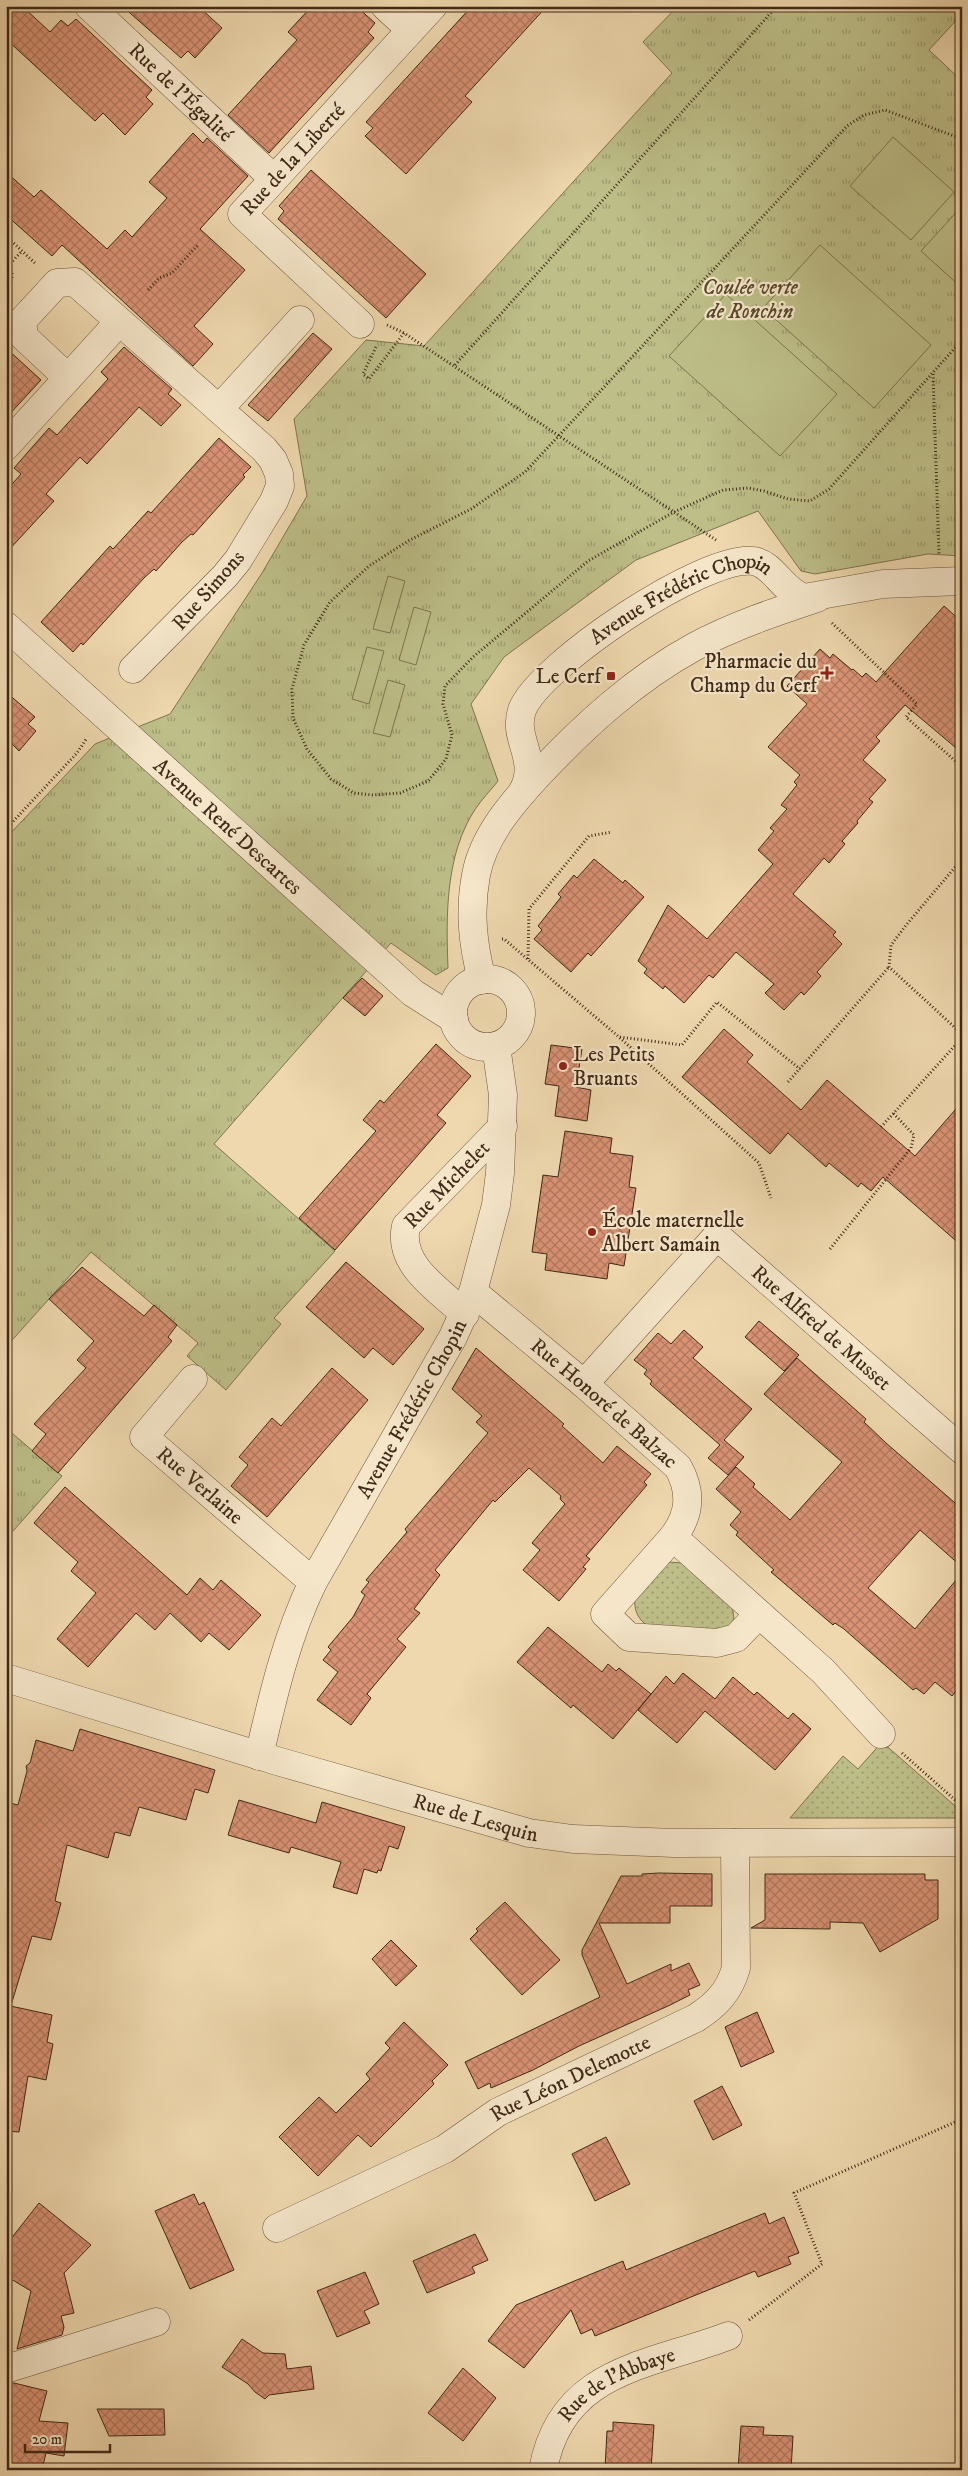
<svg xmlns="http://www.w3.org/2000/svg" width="968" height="2476" viewBox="0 0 968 2476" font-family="'IM FELL DW Pica',serif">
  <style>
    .grass { fill: url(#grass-dots); stroke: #7e7450 }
    .park { fill: url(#park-tufts); stroke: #7e7450 }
    .pitch { fill: #bdbe88; stroke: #7e7450 }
    .building { fill: url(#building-cross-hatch); stroke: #402918 }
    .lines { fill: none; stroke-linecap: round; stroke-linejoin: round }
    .minor-casing { stroke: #6c553e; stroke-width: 29 }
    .path { stroke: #402918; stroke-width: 3; stroke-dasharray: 1 2.5; stroke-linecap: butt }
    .minor { stroke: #f5e6ca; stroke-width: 28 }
    .poi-dot { fill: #8f2418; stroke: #f5e6ca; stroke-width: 2 }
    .labels { text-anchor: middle; stroke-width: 4.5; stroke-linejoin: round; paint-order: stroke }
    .street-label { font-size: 21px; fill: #402918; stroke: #f5e6ca }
    .park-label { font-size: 21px; font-style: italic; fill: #59472e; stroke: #f5e6ca }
    .poi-label { font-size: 21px; fill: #402918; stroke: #f5e6ca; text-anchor: end }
  </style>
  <defs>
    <pattern id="grass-dots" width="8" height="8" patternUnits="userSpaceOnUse" patternTransform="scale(1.25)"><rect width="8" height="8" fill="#bdbe88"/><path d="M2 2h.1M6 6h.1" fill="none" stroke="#9b9a6e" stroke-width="1.8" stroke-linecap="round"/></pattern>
    <pattern id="park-tufts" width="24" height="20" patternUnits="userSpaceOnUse" patternTransform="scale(1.25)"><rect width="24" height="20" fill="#bdbe88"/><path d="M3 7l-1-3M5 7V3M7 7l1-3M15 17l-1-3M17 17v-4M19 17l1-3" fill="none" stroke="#9b9a6e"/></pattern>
    <pattern id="building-cross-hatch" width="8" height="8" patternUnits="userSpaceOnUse" patternTransform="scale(1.25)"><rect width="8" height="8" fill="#d99274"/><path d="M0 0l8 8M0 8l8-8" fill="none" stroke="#b1775e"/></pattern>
  </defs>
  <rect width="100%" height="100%" fill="#efd8ae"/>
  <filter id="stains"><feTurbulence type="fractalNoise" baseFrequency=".004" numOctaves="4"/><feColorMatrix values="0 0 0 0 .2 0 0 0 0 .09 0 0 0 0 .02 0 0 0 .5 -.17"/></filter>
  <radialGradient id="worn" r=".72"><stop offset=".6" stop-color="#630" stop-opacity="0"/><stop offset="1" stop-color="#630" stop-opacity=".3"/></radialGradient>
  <path class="grass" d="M668 1562 682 1563 732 1604 734 1619 726 1631 646 1625C636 1616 634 1609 635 1597Z
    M882 1742 962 1812V1818H790L843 1756 858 1769Z"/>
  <path class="park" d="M678 6H962V14L929 50 962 81V556L928 554 815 574 801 571 758 511 636 560 504 657 471 704 498 781C491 790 482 799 476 808 445 854 446 916 448 968L436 975 391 943 214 1144 335 1251 274 1318 281 1324 226 1390 187 1356 198 1343 91 1252 6 1347V838L95 744 170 714 262 573 307 496 294 419 366 340 424 346 672 73 643 42Z
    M6 1428 62 1476 6 1539Z"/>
  <path class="pitch" d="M893 137 954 192 911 240 850 186Z
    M962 206V288L921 251Z
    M820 245 931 345 874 408 763 308Z
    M726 294 837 394 780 456 669 356Z
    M388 576 405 581 390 633 373 629Z
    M414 607 431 612 416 665 399 660Z
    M367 647 384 651 369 704 352 699Z
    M388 680 405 685 390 737 373 733Z"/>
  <path class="building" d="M6 6H22L50 32 61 20 68 26 76 19 152 90 146 97 153 104 125 135 103 113 95 121 6 39Z
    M122 6H198L222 28 195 58 188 51 181 58Z
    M312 6H356L375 23 368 32 374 38 269 153 228 115 297 40 288 32Z
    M472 6H547L465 96 472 102 406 174 365 136 373 128 366 122Z
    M193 133 203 143 207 138 248 176 200 229 245 270 194 326 213 344 193 366 62 245 52 256 6 215V172L34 197 41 190 107 249 125 230 132 237 167 198 149 182Z
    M311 170 426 274 386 318 278 219 284 211 279 206Z
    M313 333 332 349 268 421 248 405Z
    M124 347 172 389 168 394 181 405 161 426 139 407 87 464 80 457 46 494 54 501 6 553V491L21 474 14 468 49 428 57 435 108 379 101 372Z
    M6 348 41 380 6 418Z
    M219 438 251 467 243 475 245 477 193 535 191 534 182 542 156 571 154 569 144 578 83 645 81 643 73 652 41 622 110 546 113 549 148 511 151 513Z
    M944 606 962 622V753L905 705 876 737 880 741 863 760 886 780 869 799 873 802 857 821 858 823 842 841 845 844 829 863 824 858 793 894 836 932 833 935 842 944 817 972 821 976 804 995 801 992 784 1010 765 993 774 984 736 952 713 978 709 975 684 1003 665 986 663 989 644 973 647 969 638 961 668 905 707 939 773 864 758 850 774 831 770 828 787 809 781 805 797 785 794 782 800 775 768 747 807 704 787 686 820 649 830 658 833 654 852 670 853 669 862 677 866 673 876 682Z
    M6 692 35 717 28 724 36 731 19 751 11 743 6 748Z
    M594 859 623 883 625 880 644 897 591 956 588 953 571 972 534 939 542 930 538 926 561 897 558 894 574 875 577 878Z
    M362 978 383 996 365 1016 343 998Z
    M724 1029 753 1055 747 1062 801 1110 827 1080 915 1156 962 1102V1246L883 1177 871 1191 861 1183 858 1187 829 1163 826 1167 788 1133 770 1154 682 1077Z
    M436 1044 471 1076 437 1115 446 1123 335 1250 299 1218 376 1131 363 1120 380 1100 384 1103Z
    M551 1045 582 1049 576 1087 591 1090 587 1121 555 1116 559 1086 545 1084Z
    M565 1131 612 1138 610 1153 633 1156 629 1187 636 1188 624 1266 609 1263 607 1279 545 1270 547 1254 532 1252 543 1175 558 1177Z
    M346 1262 424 1329 393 1365 373 1348 364 1358 306 1307Z
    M82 1267 144 1316 154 1305 177 1325 168 1337 172 1341 58 1473 32 1451 46 1434 34 1424 86 1368 77 1360 94 1341 49 1299Z
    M759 1321 799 1355 784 1371 745 1337Z
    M684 1330 703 1347 693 1358 752 1409 724 1440 744 1457 728 1475 708 1458 720 1445 650 1384 652 1381 644 1374 647 1370 634 1360 658 1333 671 1344Z
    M476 1348 564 1424 562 1426 603 1463 617 1446 651 1474 644 1482 647 1485 586 1556 590 1559 583 1567 586 1569 559 1601 523 1570 540 1550 532 1543 565 1504 560 1499 561 1496 529 1468 495 1502 493 1500 435 1570 440 1575 414 1609 420 1613 397 1639 406 1647 367 1694 371 1698 351 1725 317 1700 338 1672 323 1660 331 1650 328 1647 353 1617 365 1595 361 1592 369 1582 366 1580 407 1532 405 1529 488 1433 476 1422 482 1416 452 1389Z
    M797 1358 866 1419 864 1422 886 1443 962 1509V1567L920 1530 868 1588 915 1629 962 1573V1684L952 1696 935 1682 924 1694 916 1688 913 1690 844 1629 835 1623 833 1625 771 1572 774 1570 736 1535 738 1532 730 1525 741 1512 716 1489 736 1467 755 1484 753 1487 790 1520 842 1462 764 1394Z
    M332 1368 368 1400 267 1517 231 1486 248 1465 239 1457 272 1418 281 1426Z
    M65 1487 187 1595 200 1578 213 1590 221 1580 261 1615 229 1650 209 1633 201 1642 170 1613 155 1630 136 1613 88 1667 57 1639 96 1593 71 1571 78 1562 34 1523Z
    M548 1627 602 1672 608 1664 616 1671 619 1668 651 1694 613 1739 573 1705 571 1708 517 1662Z
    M683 1673 715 1699 733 1677 754 1695 757 1692 788 1719 793 1713 811 1729 775 1770 705 1711 677 1743 638 1710 666 1676 674 1684Z
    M80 1729 215 1770 208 1793 195 1789 186 1820 139 1807 130 1836 115 1832 108 1858 67 1845 55 1901 61 1903 51 1940 32 1936 12 2002H6V1802L18 1805 27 1771 26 1766 30 1763 36 1740 73 1751Z
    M239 1800 316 1823 322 1802 405 1827 398 1849 389 1846 381 1871 378 1870 377 1873 364 1869 357 1894 333 1887 341 1862 291 1847 289 1853 228 1835Z
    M659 1873 712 1874V1906H670V1923H599L627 1984 671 1964V1971L689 1963 700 1985 688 1990 690 1995 668 2006 579 2046 533 2070 491 2088 490 2083 478 2089 465 2062 600 1997 582 1955V1950L621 1876H642V1874Z
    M765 1874H925V1880H938V1919L880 1952 863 1923 830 1922V1929L751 1928 765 1920Z
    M505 1902 560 1960 522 1995 470 1939 478 1931 476 1929Z
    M391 1940 417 1966 396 1986 372 1959Z
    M6 2005 52 2015 47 2042 53 2044 46 2080 28 2076 19 2132 6 2131Z
    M757 2012 774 2052 741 2067 725 2027Z
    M404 2022 448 2065 432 2081 434 2084 371 2147 358 2135 318 2176 279 2137 319 2097 336 2113 370 2079 366 2074 390 2048 385 2043Z
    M722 2086 742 2125 713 2140 694 2101Z
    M606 2137 630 2184 595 2201 572 2154Z
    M194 2194 199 2205 204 2202 234 2270 190 2289 155 2211Z
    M39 2203 91 2245 64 2273 74 2313 61 2316 64 2327 62 2335 17 2349 31 2291 6 2276V2245Z
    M765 2213 769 2224 784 2217 799 2253 788 2257 791 2264 758 2277 755 2271 595 2336 592 2329 581 2334 571 2310 524 2368 488 2341 516 2305 623 2261 626 2270Z
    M475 2234 488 2260 472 2267 475 2273 427 2293 413 2261Z
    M365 2272 379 2304 364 2311 370 2323 337 2337 317 2291Z
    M242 2339 263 2353 285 2354 287 2369 311 2366 314 2389 269 2395 265 2399 255 2392 248 2384 222 2367Z
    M463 2368 496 2398 463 2441 428 2413Z
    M14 2383 47 2391 39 2421 68 2423 64 2456 46 2453 42 2470H6V2384Z
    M97 2409H164L165 2435 109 2436Z
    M613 2422 654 2425 651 2470 605 2468 607 2431H613Z
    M741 2426 764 2427 763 2435 793 2436 791 2470H738Z"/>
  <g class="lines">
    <g class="minor-casing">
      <g id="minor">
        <path id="s1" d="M89 6 274 179"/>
        <path d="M385 6 411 30"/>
        <path id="s2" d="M360 324 242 214 433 6"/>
        <path d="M68 378 24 337 22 321 57 283 75 282 264 449 273 460 279 474 280 486 274 501 238 560 225 576 133 669"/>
        <path d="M219 409 300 320"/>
        <path d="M6 446 119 322"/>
        <path id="s3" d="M6 626 413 993 454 1019"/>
        <path id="s4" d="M523 791C540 758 512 740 522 710 539 665 705 554 753 561 773 563 782 591 804 598L883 584 962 581"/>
        <circle cx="487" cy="1013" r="34"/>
        <path d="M482 980C473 945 469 912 476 875 483 836 513 802 539 774 585 725 634 680 694 647 733 626 775 612 817 598"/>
        <path id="s5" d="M473 1292 584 1384 678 1467C692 1492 690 1515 673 1537L823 1671 881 1734"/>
        <path id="s6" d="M465 1314C439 1290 397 1265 406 1226L503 1126"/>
        <path id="s7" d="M193 1379 144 1437 313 1582"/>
        <path id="s8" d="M584 1384 717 1236 962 1450"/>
        <path d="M673 1537 605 1614 629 1637 717 1643 736 1638 759 1614"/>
        <path id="s9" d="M6 1678 277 1761 529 1833 573 1839 674 1843 962 1842"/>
        <path id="s10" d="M259 1756C273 1696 286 1638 313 1582L453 1337 473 1292 496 1205 500 1173 503 1095 496 1046"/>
        <path id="s11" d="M277 2228 445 2149 498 2112 696 2018C716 2005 729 1992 736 1968L735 1843"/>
        <path d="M6 2369 156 2322"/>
        <path id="s12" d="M543 2470C561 2369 649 2366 728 2336"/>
      </g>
    </g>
    <path class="path" d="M962 139 885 110 864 115 847 126 525 472 471 509 408 541 369 566 330 602 304 645 292 689 293 718 307 749 331 779 354 793 373 795 400 793 428 781 446 759 452 735 443 704 445 686 473 657 588 561 674 512 723 490 748 488 764 491 788 499 810 501 829 489 962 340
      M6 236 36 264
      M6 265 13 275 10 284 6 286
      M8 266 22 251
      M148 290 159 278 172 273 198 245
      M387 325 404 333
      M376 347 363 374 369 379 404 333 716 540
      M455 365 777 6
      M933 374 939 555
      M832 623 917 704 906 717 962 767
      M6 829 77 753 87 738
      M962 859 907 924 891 945 889 967 962 1034
      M502 939H504L619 1037 759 1163 771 1198
      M528 959 529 909 589 836 612 832
      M620 1037 682 1045 717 1002 800 1069
      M788 1082 889 967
      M881 1127 962 1038
      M830 1249 911 1148 914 1135 893 1113
      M902 1753 962 1806
      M749 2320 822 2264 794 2193 962 2119"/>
    <use href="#minor" class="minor"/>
  </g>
  <g class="poi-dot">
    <path d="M824.5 665.5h5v5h5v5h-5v5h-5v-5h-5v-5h5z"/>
    <rect x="606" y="671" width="10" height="10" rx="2.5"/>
    <circle cx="563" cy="1066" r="5"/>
    <circle cx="592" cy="1232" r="5"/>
  </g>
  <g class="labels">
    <g class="street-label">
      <text dy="7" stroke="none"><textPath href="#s1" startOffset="126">Rue de l'Égalité</textPath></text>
      <text dy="7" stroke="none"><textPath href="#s2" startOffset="236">Rue de la Liberté</textPath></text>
      <text transform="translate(208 590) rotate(-49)" y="7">Rue Simons</text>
      <text dy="7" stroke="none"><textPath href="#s4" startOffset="284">Avenue Frédéric Chopin</textPath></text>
      <text dy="7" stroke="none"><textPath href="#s3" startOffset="299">Avenue René Descartes</textPath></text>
      <text dy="7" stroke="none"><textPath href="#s6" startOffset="170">Rue Michelet</textPath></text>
      <text dy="7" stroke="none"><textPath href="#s8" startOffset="338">Rue Alfred de Musset</textPath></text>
      <text dy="7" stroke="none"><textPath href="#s5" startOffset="172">Rue Honoré de Balzac</textPath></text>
      <text dy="7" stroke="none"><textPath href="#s10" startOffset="382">Avenue Frédéric Chopin</textPath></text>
      <text dy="7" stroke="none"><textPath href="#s7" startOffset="150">Rue Verlaine</textPath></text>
      <text dy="7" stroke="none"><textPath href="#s9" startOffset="490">Rue de Lesquin</textPath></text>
      <text dy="7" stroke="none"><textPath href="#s11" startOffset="330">Rue Léon Delemotte</textPath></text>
      <text dy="7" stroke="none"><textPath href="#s12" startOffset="121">Rue de l'Abbaye</textPath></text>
    </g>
    <g class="park-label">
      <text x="750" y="294">Coulée verte<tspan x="750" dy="24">de Ronchin</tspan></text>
    </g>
    <g class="poi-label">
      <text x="817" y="668">Pharmacie du<tspan x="817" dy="24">Champ du Cerf</tspan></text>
      <text x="601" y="683">Le Cerf</text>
      <text x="573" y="1061" text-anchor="start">Les Petits<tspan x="573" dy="24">Bruants</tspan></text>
      <text x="602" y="1227" text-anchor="start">École maternelle<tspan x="602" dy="24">Albert Samain</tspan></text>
    </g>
  </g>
  <rect width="968" height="2476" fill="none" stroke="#efd8ae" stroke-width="25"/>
  <rect x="8" y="8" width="953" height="2461" fill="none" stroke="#402918" stroke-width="2.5"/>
  <rect x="12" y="12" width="943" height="2451" fill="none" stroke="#402918"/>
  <path d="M25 2444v8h85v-8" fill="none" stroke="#402918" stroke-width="2.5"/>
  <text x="32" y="2444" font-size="15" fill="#402918" stroke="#f5e6ca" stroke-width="4" paint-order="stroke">20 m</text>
  <rect width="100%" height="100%" filter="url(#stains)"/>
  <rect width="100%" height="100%" fill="url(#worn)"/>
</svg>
